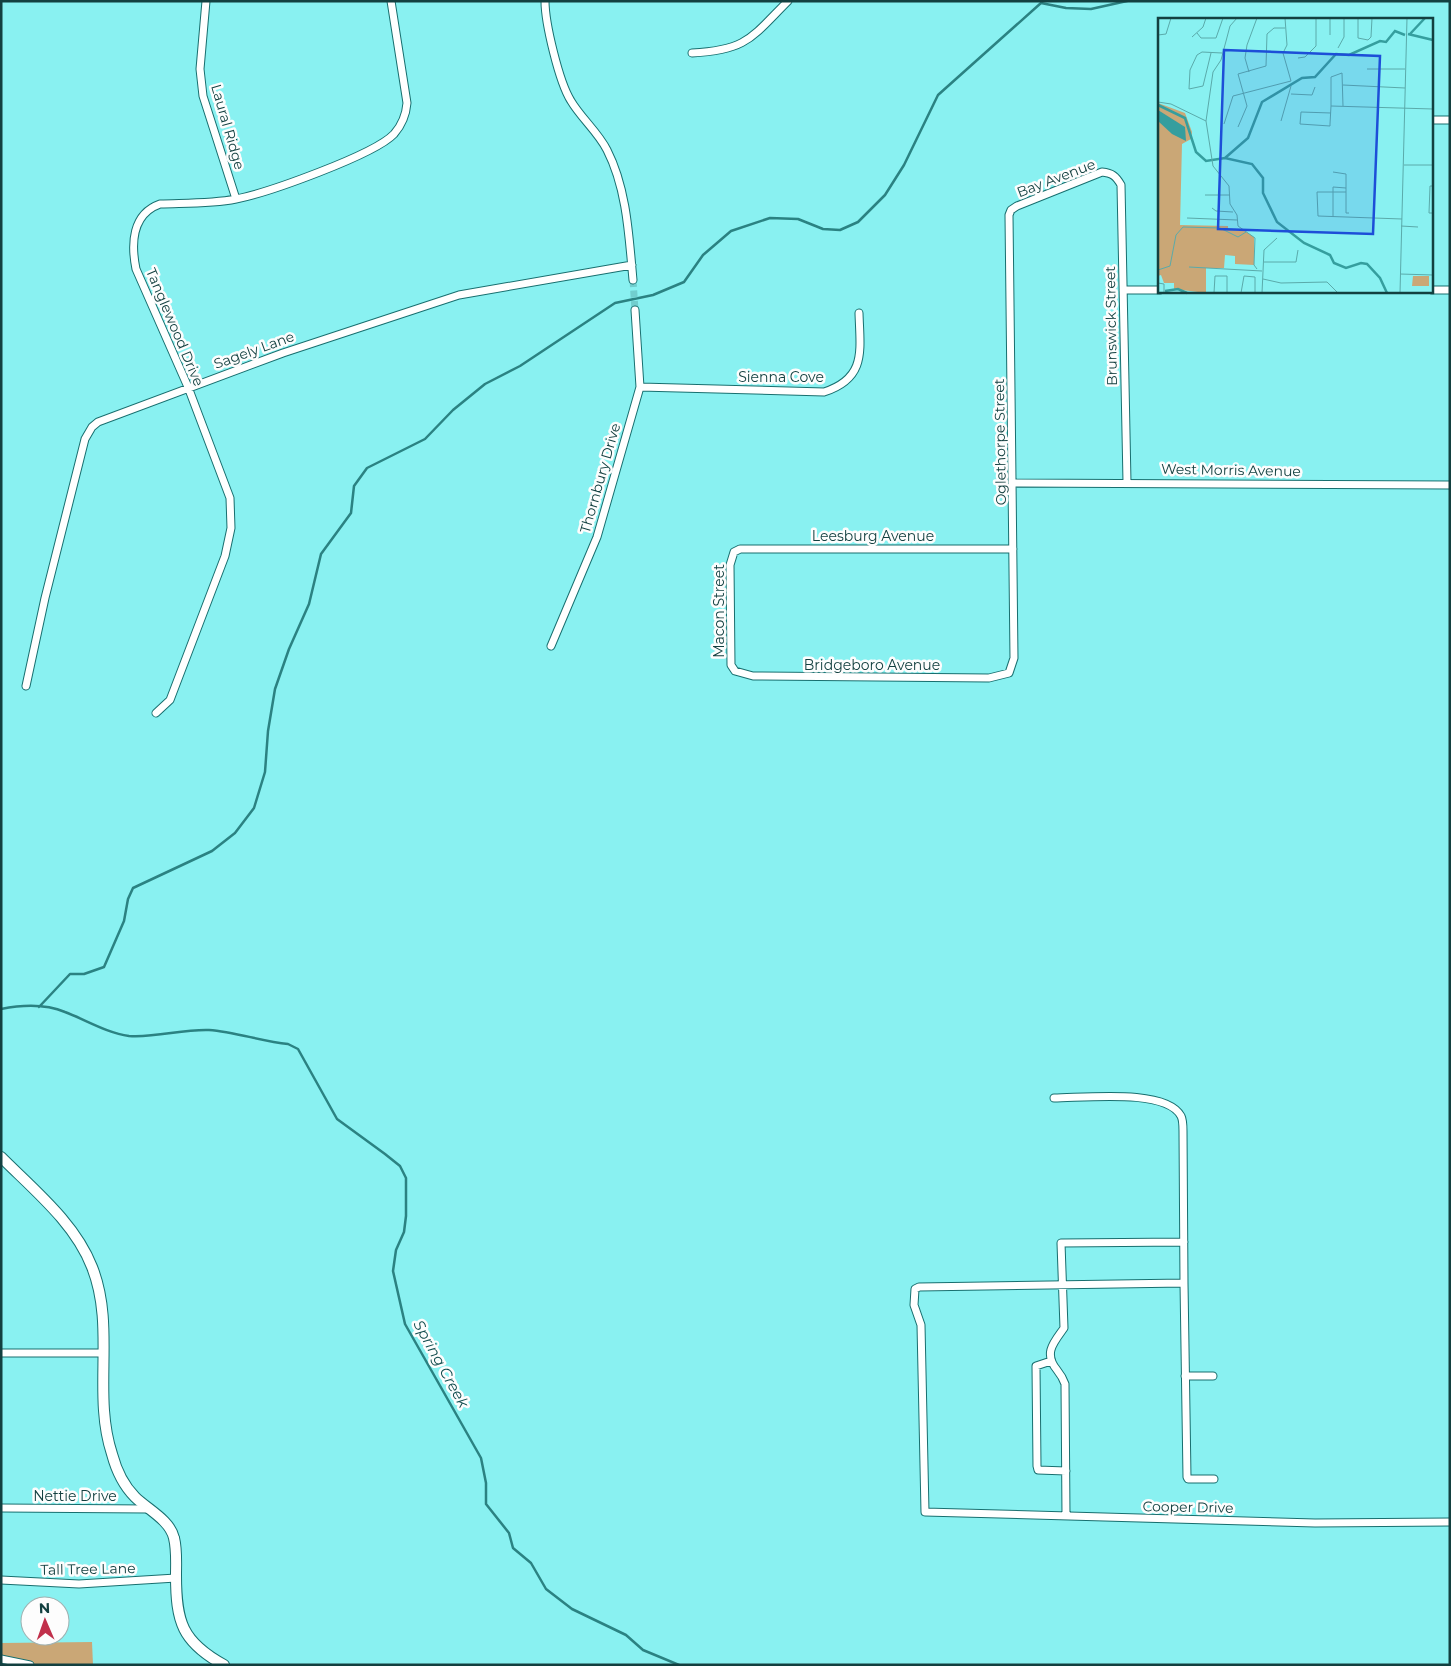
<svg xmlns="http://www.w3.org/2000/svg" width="1451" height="1666" viewBox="0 0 1451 1666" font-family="Montserrat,sans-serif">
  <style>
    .green { fill: #caa776 }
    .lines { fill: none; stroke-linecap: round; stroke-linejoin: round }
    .stream { stroke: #2b8282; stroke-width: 2.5 }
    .street-tunnel { stroke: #71cece; stroke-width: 7; stroke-dasharray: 7 3.5; stroke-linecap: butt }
    .street-casing { stroke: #186f6f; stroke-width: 9 }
    .secondary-casing { stroke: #186f6f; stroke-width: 12 }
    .street { stroke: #fff; stroke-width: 7 }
    .secondary { stroke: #fff; stroke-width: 10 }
    .labels { text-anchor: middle; stroke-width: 5; stroke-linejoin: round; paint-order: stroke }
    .street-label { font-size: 14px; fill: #134040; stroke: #fdfdfd }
    .water-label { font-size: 15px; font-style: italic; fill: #104c4d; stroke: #fdfdfd }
    .inset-river { fill: none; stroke: #359e9e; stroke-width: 2.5 }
    .inset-road { fill: none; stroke: #5aaaaa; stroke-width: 1 }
    .view { fill: #1d4ed8; fill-opacity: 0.15; stroke: #1d4ed8; stroke-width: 2.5 }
    .inset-edge { fill: none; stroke: #134040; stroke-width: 2.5 }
  </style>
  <rect width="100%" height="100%" fill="#89f1f1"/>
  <path class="green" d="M92 1642 93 1665H1V1643Z"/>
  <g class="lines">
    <path class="stream" d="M39 1007 70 974H84L104 967 124 921 128 899 133 888 212 851 235 833 254 808 265 772 268 731 275 689 289 649 309 604 321 554 351 513 354 486 367 468 425 439 453 410 485 384 520 366 615 303 653 295 684 282 703 255 731 231 770 218 798 219 823 229 840 230 858 222 885 195 904 165 938 95 1041 3 1066 8 1091 9 1127 1
      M1 1009C21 1005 46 1004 65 1012 86 1020 107 1033 129 1036 156 1038 182 1029 209 1030 235 1032 261 1041 288 1044L298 1049 337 1119 385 1154 400 1166 406 1178V1216L404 1232 396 1250 393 1271 405 1324 481 1458 486 1483V1504L509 1533 513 1548 531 1563 546 1589 572 1609 626 1635 643 1650 679 1665"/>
    <path class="street-tunnel" d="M633 280 635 310"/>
    <g class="street-casing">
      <path id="street" d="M206 1 200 69 203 96 236 199
        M545 1C545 23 559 82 571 101 581 118 598 132 607 150 627 189 629 237 633 280
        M692 53C747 50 751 38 788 1
        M1432 120H1450
        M1123 290H1160
        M1432 290H1450
        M640 387 824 392C867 378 860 350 859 313
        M1013 483 1450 485
        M1013 549H740L734 552 730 565 731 665 735 671 753 676 989 678 1009 673 1014 658 1009 215 1011 210 1017 206 1102 172C1112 173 1116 176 1121 185L1127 482
        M551 646 597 537 640 387 635 310
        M26 686 45 598 85 439 92 427 98 422 283 353 459 295 632 265
        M156 713 170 700 225 556 231 528 230 498 188 387 136 269C131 244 132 214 160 204 185 203 211 204 236 199 267 193 374 155 394 134 402 125 406 115 407 103L391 1
        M1054 1098C1083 1098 1166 1088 1181 1116 1183 1120 1183 1127 1183 1131L1184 1283
        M1 1353H104
        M1051 1361 1036 1366 1037 1466 1038 1470 1066 1471
        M1185 1376H1213
        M1214 1479H1188L1187 1477 1184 1283 919 1287 915 1289 914 1305 921 1325 925 1512 1315 1523 1450 1522
        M1 1508 148 1509
        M1066 1516 1065 1384C1063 1378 1061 1375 1057 1370 1043 1353 1054 1342 1064 1328L1061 1243 1184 1242
        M1 1580 79 1584 176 1578
        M1 1659 30 1665"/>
    </g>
    <g class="secondary-casing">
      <path id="secondary" d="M1 1157C34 1190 75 1223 92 1267 116 1327 92 1394 112 1454 116 1469 124 1486 135 1497 147 1509 170 1520 174 1538 177 1550 176 1563 176 1575 176 1622 182 1642 224 1665"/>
    </g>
    <use href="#street" class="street"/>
    <use href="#secondary" class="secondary"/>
  </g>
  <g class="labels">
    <g class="street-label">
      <text transform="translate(228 127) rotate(74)" y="5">Laural Ridge</text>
      <text transform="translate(1056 178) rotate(-21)" y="5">Bay Avenue</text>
      <text transform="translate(1111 326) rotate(-91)" y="5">Brunswick Street</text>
      <text transform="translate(175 327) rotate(67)" y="5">Tanglewood Drive</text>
      <text transform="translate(254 350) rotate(-20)" y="5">Sagely Lane</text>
      <text x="781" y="382">Sienna Cove</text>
      <text transform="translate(1000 442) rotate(-91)" y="5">Oglethorpe Street</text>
      <text transform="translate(1231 470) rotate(1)" y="5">West Morris Avenue</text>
      <text transform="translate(600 478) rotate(-74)" y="5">Thornbury Drive</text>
      <text x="873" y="541">Leesburg Avenue</text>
      <text transform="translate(719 611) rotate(-90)" y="5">Macon Street</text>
      <text x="872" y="670">Bridgeboro Avenue</text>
      <text x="75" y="1501">Nettie Drive</text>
      <text transform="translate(1188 1507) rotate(1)" y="5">Cooper Drive</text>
      <text transform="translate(88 1569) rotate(-1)" y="5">Tall Tree Lane</text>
    </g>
    <g class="water-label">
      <text transform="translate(441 1364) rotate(61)" y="5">Spring Creek</text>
    </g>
  </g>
  <g transform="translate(1158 18)">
    <rect width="275" height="275" fill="#89f1f1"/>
    <path d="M0 85 27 95 34 114 33 121 24 126 22 207 70 208V212L87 213 96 219V247L77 246V238L67 237 66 250H48V275L16 271V265H6L3 257 0 258ZM255 258H271V268H254Z" fill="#caa776"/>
    <path d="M0 92 27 109 28 123 14 116 0 103Z" fill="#359e9e"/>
    <path class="inset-river" d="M250 16 275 22M252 16 267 0M0 87 27 100 38 134 48 143 67 140 94 146 105 160V175L119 204 146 225 172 237 176 245 188 250 203 245 209 246 222 260 229 275M67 140 90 120 104 84 144 60 157 59 178 36 191 37 222 23 228 24 237 13 247 17M7 273 20 271 29 275"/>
    <path class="inset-road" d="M79 0 72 8 63 42 55 54 48 103 55 148 71 168 72 186 79 197 80 208 97 220 96 247 99 251M127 0 129 27 125 35 133 63M200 0V20L210 22 213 19 214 0M39 15 43 20H58L65 0M0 17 8 16 13 0M172 17V0M34 19 45 9 48 0M180 30 186 19V0M53 35 45 68 31 71 32 52 39 37 44 34 64 35M140 40 147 39 158 28V0M209 51H247M91 54 87 40 89 27 99 0M185 67 247 70M133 76 154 77 157 69M0 84 13 86 48 103M173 88 275 91M173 95 143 94 142 106 172 108V106L173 88V59L184 55 185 88M123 103 133 68M66 106 75 78 133 63M80 109 89 88 80 56 108 48 109 16 116 10H127M246 147H275M175 154 188 156V174M275 168H272L271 195H275M47 177H72M54 190 58 193 75 194M191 195H188V174H159L160 198 244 201M175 199V169L188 170M29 200 79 202M243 208 260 209M106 244H138L140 232M31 249 104 253M0 252 12 248 18 217 25 209 62 210 80 219 88 214M242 256 275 257M105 261 123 265 169 264 180 275M0 265 6 266V275M56 275 57 258H69V275M83 275 86 258 97 259V275M104 275 106 232 119 220M242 275 249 0"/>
    <path class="view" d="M66 32 222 38 215 216 60 211Z"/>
    <rect width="275" height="275" class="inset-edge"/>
  </g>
  <rect width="1451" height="1666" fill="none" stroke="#134040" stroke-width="5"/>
  <g transform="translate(45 1621) rotate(358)"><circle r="24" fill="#fdfdfd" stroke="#9fb1b1"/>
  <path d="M0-4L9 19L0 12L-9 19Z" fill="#c1304b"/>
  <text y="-8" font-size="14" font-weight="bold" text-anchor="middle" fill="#134040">N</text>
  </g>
</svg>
